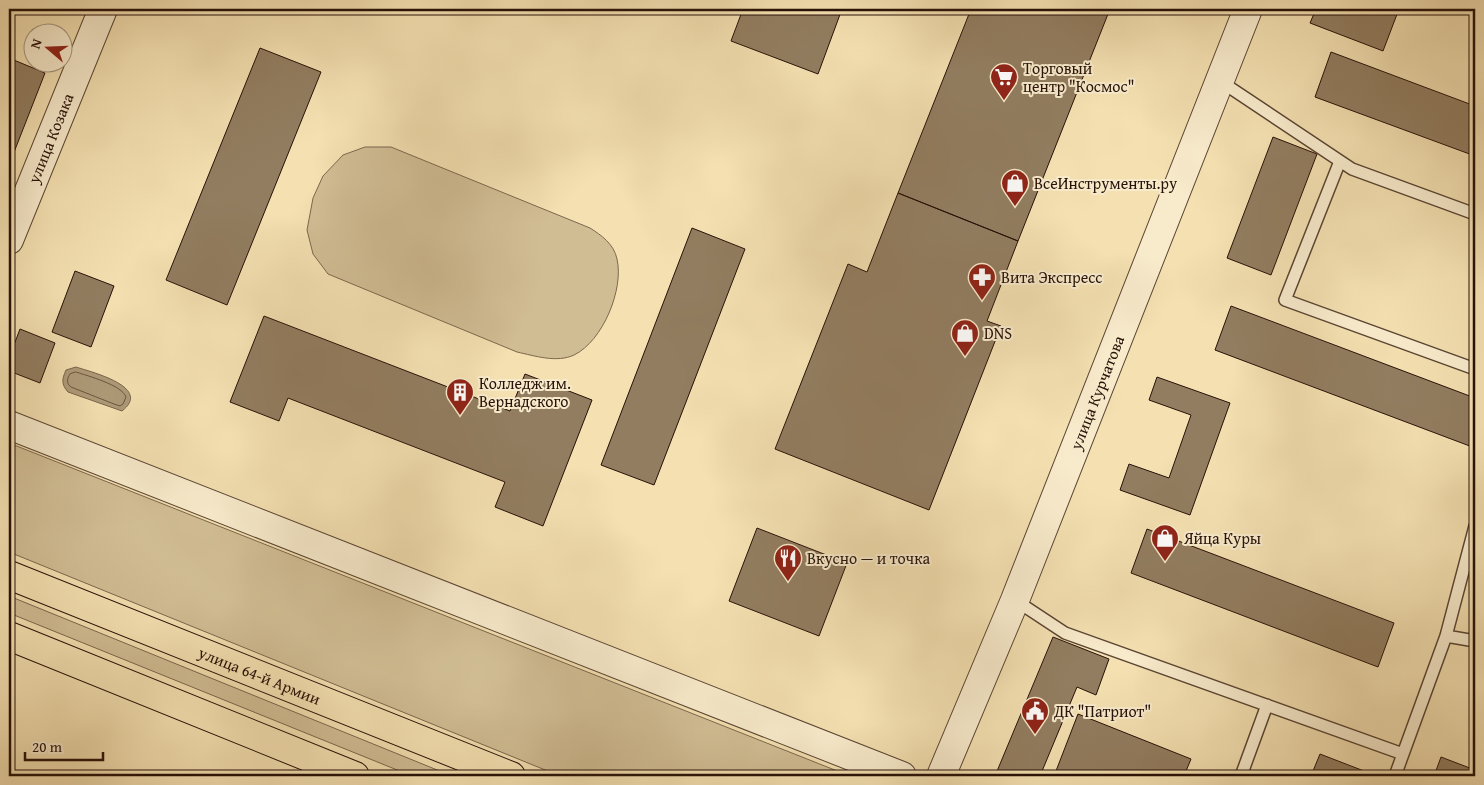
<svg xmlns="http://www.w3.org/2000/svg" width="1484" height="785" viewBox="0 0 1484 785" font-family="'Gentium Book Plus',serif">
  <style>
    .green { fill: #d1bd94; stroke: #7c674e }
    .water { fill: #ae9a78; stroke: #78634b }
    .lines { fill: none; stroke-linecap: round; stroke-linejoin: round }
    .shore { stroke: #6a5640; stroke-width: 1 }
    .building { fill: #927d60; stroke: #271108 }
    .service-casing { stroke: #5a4532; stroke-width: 14 }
    .tertiary-casing { stroke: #5a4532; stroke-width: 30 }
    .trunk-casing { stroke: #271108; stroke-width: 30 }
    .service { stroke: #f8ebcc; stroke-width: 11 }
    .tertiary { stroke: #f8ebcc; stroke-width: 28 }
    .trunk { stroke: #f4e0b1; stroke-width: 28 }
    .labels { text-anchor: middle; stroke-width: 4; stroke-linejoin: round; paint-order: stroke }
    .poi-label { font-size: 16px; fill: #271108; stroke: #f8ebcc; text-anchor: start }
    .street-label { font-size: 16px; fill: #271108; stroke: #f8ebcc }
  </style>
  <rect width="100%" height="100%" fill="#f4e0b1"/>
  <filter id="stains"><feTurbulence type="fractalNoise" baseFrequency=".004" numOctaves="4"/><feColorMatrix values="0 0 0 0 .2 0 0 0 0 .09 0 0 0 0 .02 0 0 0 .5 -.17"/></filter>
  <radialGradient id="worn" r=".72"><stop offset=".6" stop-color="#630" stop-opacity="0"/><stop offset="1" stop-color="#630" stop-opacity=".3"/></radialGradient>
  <path class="green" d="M365 147H391L590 228C601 235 614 244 617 259 624 289 603 341 574 355 557 363 535 356 517 352L328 274 313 254 307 230 313 198 323 176 343 155Z
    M9 443 850 776H560L9 552Z
    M9 596 452 776H412L9 613Z"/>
  <path class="water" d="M76 367C91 372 153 387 122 411L68 392C61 384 62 379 66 370Z"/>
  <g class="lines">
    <path class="shore" d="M76 372C88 376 122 385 126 397L123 404 120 406 114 404 71 387C66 383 67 379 70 374Z"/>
  </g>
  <path class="building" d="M743 9H842L818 74 731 41Z
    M971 9H1110L1018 241 898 193Z
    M1316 9H1399L1383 51 1310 23Z
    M260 48 321 72 227 305 166 280Z
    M1331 52 1475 106V156L1315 97Z
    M9 58 45 73 9 165Z
    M1273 137 1317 154 1271 275 1227 258Z
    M898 193 1018 241 987 321 1001 326 929 510 775 449 848 264 867 272Z
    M692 228 745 249 654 485 601 465Z
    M75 271 114 286 91 347 52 332Z
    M1231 306 1475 398V448L1215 350Z
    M264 316 510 411 525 374 592 400 543 526 495 507 505 482 288 398 279 421 230 402Z
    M20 329 55 343 40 383 9 371V358Z
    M1157 377 1230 403 1190 515 1120 490 1129 464 1169 478 1191 415 1149 400Z
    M757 528 847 563 819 636 729 601Z
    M1147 529 1394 623 1378 667 1131 573Z
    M1053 637 1109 659 1096 695 1077 687 1040 776H995Z
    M1078 714 1191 759 1184 776H1070L1056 771Z
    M1320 754 1364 771 1362 776H1311Z
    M1441 757 1475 770V776H1434Z"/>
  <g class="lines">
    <g class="service-casing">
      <path id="service" d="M1220 81 1352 169 1475 214
        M1340 161 1285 300 1475 369
        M1015 600 1065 633 1403 754
        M1446 636 1475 641
        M1241 776 1267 705
        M1395 776 1446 636 1475 526"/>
    </g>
    <g class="tertiary-casing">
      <g id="tertiary">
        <path id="s1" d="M9 240 103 9"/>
        <path d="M9 425 902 776"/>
        <path id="s2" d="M941 776 1015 600 1248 9"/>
      </g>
    </g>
    <g class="trunk-casing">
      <g id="trunk">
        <path id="s3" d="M9 575 511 776"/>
        <path d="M9 636 355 776"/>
      </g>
    </g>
    <use href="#service" class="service"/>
    <use href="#tertiary" class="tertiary"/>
    <use href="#trunk" class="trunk"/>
  </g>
  <defs>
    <g id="supermarket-pin" transform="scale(1.4375)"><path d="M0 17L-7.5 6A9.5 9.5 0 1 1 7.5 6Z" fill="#8f2418" stroke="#f8ebcc"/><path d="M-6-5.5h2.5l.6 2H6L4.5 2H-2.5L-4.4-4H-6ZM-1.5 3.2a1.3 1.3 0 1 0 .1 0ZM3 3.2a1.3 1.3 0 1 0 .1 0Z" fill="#fff"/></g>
    <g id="shop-pin" transform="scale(1.4375)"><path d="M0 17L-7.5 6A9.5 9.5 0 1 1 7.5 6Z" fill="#8f2418" stroke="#f8ebcc"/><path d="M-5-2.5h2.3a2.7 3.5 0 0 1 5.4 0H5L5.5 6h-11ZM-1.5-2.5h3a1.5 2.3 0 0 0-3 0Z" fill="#fff"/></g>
    <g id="pharmacy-pin" transform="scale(1.4375)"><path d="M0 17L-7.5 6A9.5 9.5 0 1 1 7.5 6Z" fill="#8f2418" stroke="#f8ebcc"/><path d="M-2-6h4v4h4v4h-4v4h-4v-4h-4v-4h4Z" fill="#fff"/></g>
    <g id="building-pin" transform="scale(1.4375)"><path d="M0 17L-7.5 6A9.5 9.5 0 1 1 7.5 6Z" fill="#8f2418" stroke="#f8ebcc"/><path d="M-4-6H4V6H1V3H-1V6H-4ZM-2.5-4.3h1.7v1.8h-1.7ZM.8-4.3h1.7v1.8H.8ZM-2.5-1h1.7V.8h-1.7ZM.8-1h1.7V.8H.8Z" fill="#fff"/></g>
    <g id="restaurant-pin" transform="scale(1.4375)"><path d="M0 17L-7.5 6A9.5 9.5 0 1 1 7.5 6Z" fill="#8f2418" stroke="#f8ebcc"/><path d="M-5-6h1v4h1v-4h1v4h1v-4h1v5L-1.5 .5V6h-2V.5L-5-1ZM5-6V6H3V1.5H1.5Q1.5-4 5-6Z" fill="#fff"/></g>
    <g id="civic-pin" transform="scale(1.4375)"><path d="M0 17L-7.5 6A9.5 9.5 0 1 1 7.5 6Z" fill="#8f2418" stroke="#f8ebcc"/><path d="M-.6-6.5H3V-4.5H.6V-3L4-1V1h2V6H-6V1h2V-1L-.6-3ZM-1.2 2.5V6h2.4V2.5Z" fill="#fff"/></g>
  </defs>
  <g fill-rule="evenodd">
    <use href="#supermarket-pin" x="1004" y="77"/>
    <use href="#shop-pin" x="1015" y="183"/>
    <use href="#pharmacy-pin" x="982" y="277"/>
    <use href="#shop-pin" x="965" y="333"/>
    <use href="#building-pin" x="460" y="392"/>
    <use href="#shop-pin" x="1165" y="538"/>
    <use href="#restaurant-pin" x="788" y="558"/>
    <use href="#civic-pin" x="1035" y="711"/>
  </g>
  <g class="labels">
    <g class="poi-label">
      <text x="1023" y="74">Торговый<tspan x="1023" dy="18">центр "Космос"</tspan></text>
      <text x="1034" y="189">ВсеИнструменты.ру</text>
      <text x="1001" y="283">Вита Экспресс</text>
      <text x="984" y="339">DNS</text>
      <text x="479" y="389">Колледж им.<tspan x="479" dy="18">Вернадского</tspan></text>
      <text x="1184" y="544">Яйца Куры</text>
      <text x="807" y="564">Вкусно — и точка</text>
      <text x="1054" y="717">ДК "Патриот"</text>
    </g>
    <g class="street-label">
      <text dy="6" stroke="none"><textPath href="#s1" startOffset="110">улица Козака</textPath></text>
      <text dy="6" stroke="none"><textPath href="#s2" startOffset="414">улица Курчатова</textPath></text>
      <text dy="6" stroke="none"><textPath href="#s3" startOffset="270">улица 64-й Армии</textPath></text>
    </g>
  </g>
  <rect width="1484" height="785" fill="none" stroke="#f4e0b1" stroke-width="30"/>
  <rect x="10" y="10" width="1464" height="765" fill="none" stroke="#271108" stroke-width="2.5"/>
  <rect x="15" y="15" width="1454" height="755" fill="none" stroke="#271108"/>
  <g transform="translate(48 48) rotate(289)"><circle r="24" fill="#f8ebcc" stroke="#a4947e"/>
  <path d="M0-4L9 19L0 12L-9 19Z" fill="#8f2418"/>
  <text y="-8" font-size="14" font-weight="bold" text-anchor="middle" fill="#271108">N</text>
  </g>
  <path d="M25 752v8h78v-8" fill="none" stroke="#271108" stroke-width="2.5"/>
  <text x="32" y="752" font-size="15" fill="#271108" stroke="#f8ebcc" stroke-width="4" paint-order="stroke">20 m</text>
  <rect width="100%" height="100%" filter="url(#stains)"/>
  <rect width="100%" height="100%" fill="url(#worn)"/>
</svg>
